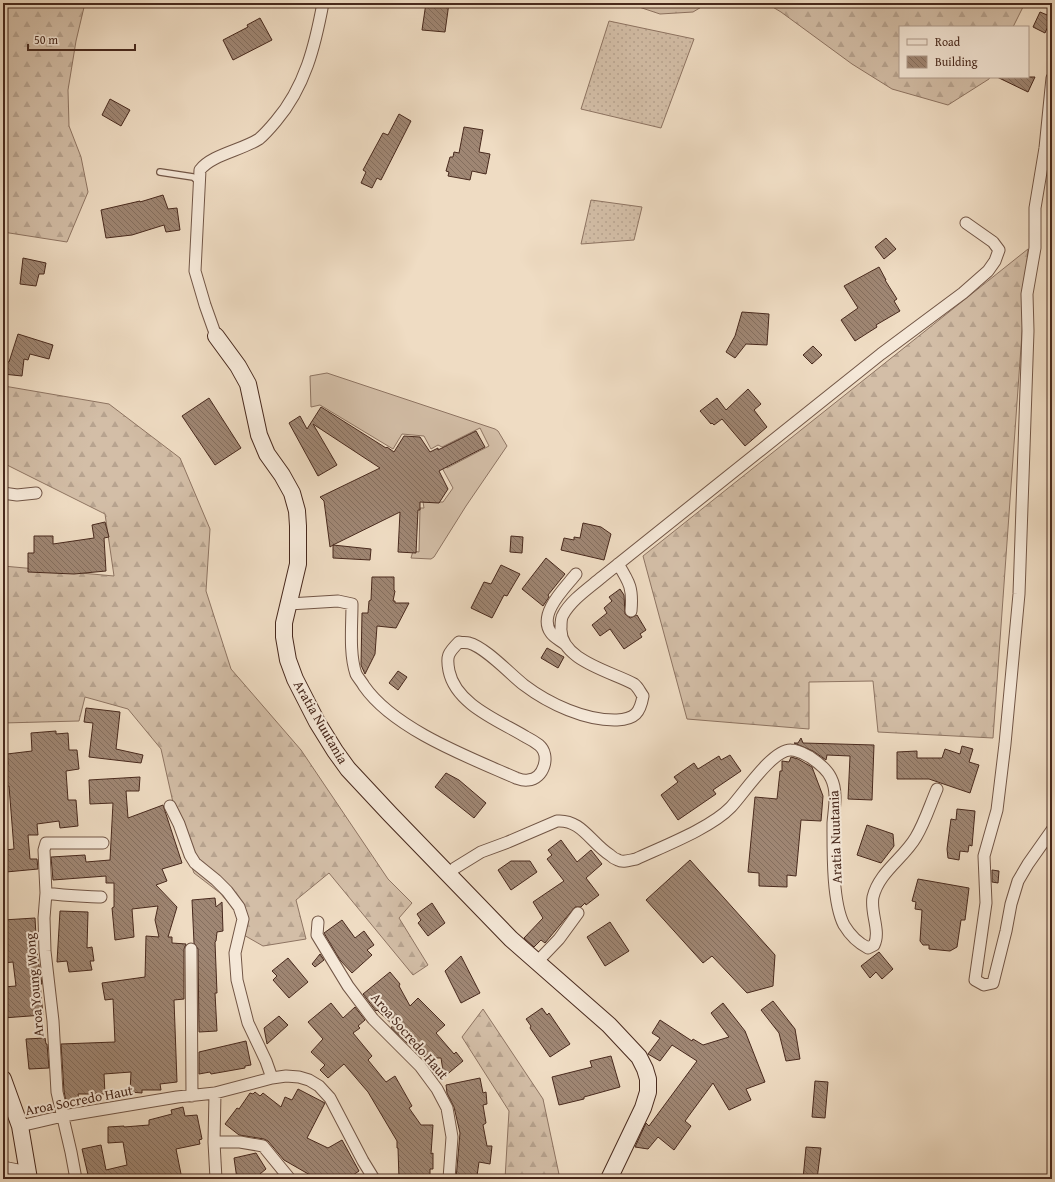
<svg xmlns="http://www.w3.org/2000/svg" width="1055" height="1182" viewBox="0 0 1055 1182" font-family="'Gentium Book Plus',serif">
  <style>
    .grass { fill: url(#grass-dots); stroke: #8e7462 }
    .forest { fill: url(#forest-firs); stroke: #8e7462 }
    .pitch { fill: #d3bea7; stroke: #8e7462 }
    .building { fill: url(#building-back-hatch); stroke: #48291d }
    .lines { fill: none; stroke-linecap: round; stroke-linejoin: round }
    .lane-casing { stroke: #725646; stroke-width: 8 }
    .street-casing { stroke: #725646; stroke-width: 13 }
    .secondary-casing { stroke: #48291d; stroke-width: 18 }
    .lane { stroke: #f5e8d8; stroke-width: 5.5 }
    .street { stroke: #f5e8d8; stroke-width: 11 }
    .secondary { stroke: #f5e8d8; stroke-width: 16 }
    .labels { text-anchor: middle; stroke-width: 4; stroke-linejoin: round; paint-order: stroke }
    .street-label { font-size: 14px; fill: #48291d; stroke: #f5e8d8 }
  </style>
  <defs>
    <pattern id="grass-dots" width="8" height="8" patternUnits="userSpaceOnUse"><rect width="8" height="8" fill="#d3bea7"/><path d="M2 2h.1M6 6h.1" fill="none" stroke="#b7a38f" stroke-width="1.8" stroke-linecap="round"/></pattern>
    <pattern id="forest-firs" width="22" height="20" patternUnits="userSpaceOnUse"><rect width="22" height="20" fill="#d3bea7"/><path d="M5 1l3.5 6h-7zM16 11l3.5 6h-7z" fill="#b7a38f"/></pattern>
    <pattern id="building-back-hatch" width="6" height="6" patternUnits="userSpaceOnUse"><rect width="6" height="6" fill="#9f8673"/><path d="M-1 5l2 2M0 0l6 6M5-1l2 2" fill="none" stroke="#846e5e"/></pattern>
  </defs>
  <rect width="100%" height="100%" fill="#efdcc3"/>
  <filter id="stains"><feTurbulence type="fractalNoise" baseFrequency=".005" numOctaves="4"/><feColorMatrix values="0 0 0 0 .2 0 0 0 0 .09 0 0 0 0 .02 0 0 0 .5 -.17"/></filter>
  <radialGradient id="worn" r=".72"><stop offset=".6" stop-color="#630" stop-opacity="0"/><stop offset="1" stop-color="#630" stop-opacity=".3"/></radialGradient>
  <path class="grass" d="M609 21 694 39 661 128 581 109Z
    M591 200 642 207 634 240 581 244Z"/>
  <path class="forest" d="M3 3H85L76 41 68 90 69 126 81 157 88 192 67 242 3 232Z
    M627 3H708L693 12 660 14Z
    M766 3H1025L1013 27H900V77H990L989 79 948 105 892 89 852 64 781 12Z
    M1028 249 993 738 878 732 873 681 809 682V729L687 719 643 556Z
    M4 386 109 404 180 458 210 529 206 591 231 669 301 750 388 879 412 903 399 918 428 965 413 975 329 873 296 900 306 939 263 946 242 934 234 909 220 893 194 873 181 838 161 749 128 709 85 697 79 721 3 723V566L114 576 105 514 3 463Z
    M483 1009 543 1099 560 1179H505L509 1111 462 1037Z"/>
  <path class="pitch" d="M327 373 495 429 498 431 507 446 466 506 434 557 431 559 411 558 413 551 419 552 420 508H424L423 502H443L453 488 441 466 445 464 447 468 489 446 480 428 442 447 438 445 431 449 424 436 402 434 393 449 320 405 311 407 310 376Z"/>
  <path class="building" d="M426 3H449L445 32 422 30Z
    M1040 12 1052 17 1045 33 1033 27Z
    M260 18 272 40 233 60 223 40 248 27 247 25Z
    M997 77H1035L1028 92Z
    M110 99 130 110 121 126 102 115Z
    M399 114 411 121 381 180 377 178 372 188 361 183 366 172 363 170 383 133 388 135Z
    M464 127 483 130 479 152 490 154 486 174 472 171 470 180 448 176 449 172 446 171 450 157H453L454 152 459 153Z
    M163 195 168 209 177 208 180 230 166 232 164 225 132 235 106 238 101 210 140 201V202Z
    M886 238 896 249 884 259 875 247Z
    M23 258 46 263 44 274H39L36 286 20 284Z
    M879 267 886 280H885L897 299 894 301 900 311 876 325 877 327 855 341 841 320 858 308 844 286Z
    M742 312 769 314 767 345 746 344 735 358 726 352 735 336Z
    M18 334 53 345 49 359 30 354 28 360 24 359 22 376 3 374 4 361 9 362Z
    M813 346 822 355 812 364 803 355Z
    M748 389 761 404 754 410 767 427 745 446 722 419 714 425 712 423 711 424 700 411 717 398 726 410Z
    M209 398 241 448 215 465 182 416Z
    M321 407 386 448 387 447 394 452 404 436 420 437 430 452 438 448V450L476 431 485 447 439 471 448 489 439 503 420 502V510H418L416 553 398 552 400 512 333 545 371 549 370 560 333 558V545L330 547 324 501 320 497 380 468 313 424 337 465 318 476 289 423 300 416 307 429Z
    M105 522 109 537 104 538 106 571 74 574 28 572V553H34V536H53V544L94 538 92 525Z
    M583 523 601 527 611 534 604 560 561 550 564 538 574 540V537L580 538Z
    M511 536 523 537 522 553 510 552Z
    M546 558 565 574 548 595 549 597 543 606 522 589Z
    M501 565 520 574 507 596 504 595 492 618 471 608 484 582 491 584Z
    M372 577H394V590L395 591 393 601H395V603H409L396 628 377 626 375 654 365 674 361 665 362 613H368L369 601 371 600Z
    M620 589 624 595 625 614 630 618 637 615 646 630 640 634 642 637 624 649 610 629 600 636 592 625 607 613 604 608 612 601 609 597Z
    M547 648 564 657 558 668 541 658Z
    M398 671 407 677 398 690 389 683Z
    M86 708 120 712 116 749 143 755 141 763 89 757 93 723 84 722Z
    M56 731V734L68 733 69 750H77L79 769 66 771 68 800H76L78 826 60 828 59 821 37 824 38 835H28L30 859H37L38 869 6 872 5 850 14 849 9 786 5 787 3 764H8L7 754 32 751 31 733Z
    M801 738 803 743 874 745 872 800 848 799 850 756 827 755 826 760 813 751 794 743H798Z
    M962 746 973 749 969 762 979 765 970 793 929 779H897V752L917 751V758H942L945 749 960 754Z
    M730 755 741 771 713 790 716 794 678 820 661 795 678 782 674 777 694 763 698 769 719 756 721 760Z
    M791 757 798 759 812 767 823 796 821 821 801 820 796 876 787 875V887L759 886V873L748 872 755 797 777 799 780 771H782V761L789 762Z
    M446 773 459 780 486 803 474 818 435 787Z
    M140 777 139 791H126L128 818 163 805 182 863 162 869 167 881 156 885 177 907 168 937H172V943L186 944 184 949V999L174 1000 177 1082 160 1084 161 1090H142V1093L130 1092 131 1072 104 1074 105 1094H78L79 1100 66 1102 64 1091 61 1044 115 1042 113 999 105 1000 102 983 145 977 146 936 159 937 155 920 158 906 132 909 134 937 115 940 112 908 114 907V883H106V876L53 880 51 857 85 855 86 862 110 860 113 803 90 804 89 780Z
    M957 809 975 811 972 846 969 845 968 852 960 851 959 860 948 858 947 849 951 819 956 820Z
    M867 825 893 834 894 846 881 863 857 855Z
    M561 840 577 862 591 850 602 864 586 878 599 895 586 905 585 903 581 907H575L545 943 541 940 534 947 524 938 543 918 533 902 564 881 547 859 552 855 548 850Z
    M690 860 775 955 773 986 747 993 712 956 703 963 646 900Z
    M511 861H530L537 872 511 890 498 870Z
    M992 870 999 871 998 883 992 882Z
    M918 879 969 888 965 920H961L957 947 950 951 929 949V945H923L920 941 922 910 915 909 916 902 912 901Z
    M215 898 216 907 222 902 223 931 217 932 216 941 215 942 217 993H215L217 1031 199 1032 198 949 194 943 192 900Z
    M432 903 445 923 428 936 418 923 421 920 417 914Z
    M60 911 88 912 87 948 92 947 94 961H90L92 970 69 972 67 961 57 962Z
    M35 918 37 953 42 984H40L43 1015 3 1018V987L16 986 13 962 3 963V920Z
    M342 920 355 938 364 931 374 945 367 950 372 955 352 973 340 960 324 933Z
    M610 922 629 951 605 966 587 937Z
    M879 952 893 969 882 979 876 972 870 978 861 966Z
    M320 954 324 960 315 967 312 964Z
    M461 956 480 993 461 1003 445 971Z
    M288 958 308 982 289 998 273 980 277 976 272 971Z
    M390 972 400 984 399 986 410 1006 418 998 445 1025 436 1033 454 1054 456 1052 463 1061 444 1077 441 1058H435V1066L409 1043 408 1044 391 1028 393 1025 377 1010 376 1011 363 994Z
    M773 1001 795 1029 800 1059 786 1061 779 1033 761 1010Z
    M331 1003 343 1018 355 1007 365 1020 358 1026 360 1028 353 1033 372 1056 368 1060 386 1082 395 1076 412 1106 409 1108 421 1125H433L431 1154 433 1153V1169H430V1178L399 1179 398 1148H397V1141L368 1092 344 1064 328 1078 320 1070 325 1065 311 1052 323 1039 308 1022Z
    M723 1003 745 1031 765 1082 746 1089 751 1100 729 1110 713 1083 685 1121 691 1126 674 1150 658 1137 648 1149 635 1147 646 1123 649 1126 697 1061 672 1045 660 1061 648 1054 660 1038 652 1033 660 1020 692 1041 693 1039 703 1045 729 1037 711 1013Z
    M542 1008 547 1015 549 1013 570 1044 550 1057 530 1028 531 1026 526 1019Z
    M279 1016 288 1025 267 1044 264 1028Z
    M45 1038 46 1044H47L49 1068 29 1069 26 1039Z
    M246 1041 251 1065 245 1066V1068L211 1074 210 1072 199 1074V1052Z
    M611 1056 620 1087 584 1097V1099L559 1105 552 1077 592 1067 590 1061Z
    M480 1078 483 1093 486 1092 487 1104 483 1105 486 1123 483 1125 487 1146H492L490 1164 479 1162 477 1176 471 1175V1179H456L460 1133 454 1107 447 1093 446 1085Z
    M815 1081 828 1082 825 1118 812 1117Z
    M298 1089 325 1103 307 1138 328 1148 342 1140 359 1171 347 1179H317L284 1160 268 1141 264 1139 239 1135 225 1124 237 1108 239 1109 250 1093 253 1094 255 1092 260 1096 263 1093 281 1107 285 1097 292 1100Z
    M183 1107 185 1116 197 1115 202 1139 199 1140 200 1144 176 1149 182 1179H89L82 1149 101 1145 106 1170 127 1165 123 1142 108 1143V1127L124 1126V1127L149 1125V1120L172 1114 171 1110Z
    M806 1147 821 1148 817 1179H803Z
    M256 1153 266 1169 254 1179H237L234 1158Z"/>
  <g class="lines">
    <g class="lane-casing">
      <path id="lane" d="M160 172 193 177 199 182"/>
    </g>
    <g class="street-casing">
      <path id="street" d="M1052 78 1045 148 1035 208V248L1027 294 1028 331 1019 594 1005 744 997 810 984 856 986 903 975 980 984 985 993 983 1006 931 1011 904 1018 881 1028 864 1052 830
        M216 336 205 305 195 271 200 170C211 155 242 150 259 139 265 134 271 127 276 121 305 87 315 46 323 3
        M3 493 17 495 36 493
        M618 564C630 583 633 589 631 611
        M289 604 338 601 352 604C352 625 349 654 356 674 358 678 362 682 364 686 394 729 468 757 516 778 519 779 524 781 528 780 544 779 551 755 539 745 535 742 530 739 526 737 500 721 456 705 449 671 446 656 448 653 459 642 462 643 466 642 469 643 485 647 510 674 524 685 549 704 586 721 617 720 635 719 640 713 643 696 640 692 638 687 634 684 613 672 558 660 561 627 561 623 561 618 563 615 571 600 589 588 602 577L881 354 963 293 988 271 995 261 999 250 993 242 966 223
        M566 645C562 641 554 638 551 633 537 614 565 588 576 574
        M170 806 179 824 190 855 195 863 216 880 227 891 239 907 243 919 235 953 237 980 248 1023 266 1061 272 1078
        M448 875 455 868 481 852 508 842 557 821C581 819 591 843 610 855 612 857 615 859 618 860 623 863 630 860 636 859 664 846 711 828 731 807 744 793 773 749 791 750 798 750 804 754 810 757 819 763 827 769 831 778 838 792 834 809 833 823 833 850 832 902 844 925 850 935 858 943 868 948L874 945C881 931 870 913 873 897 879 872 904 858 916 837 925 822 930 805 937 789
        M46 893C64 896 82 896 101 897
        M318 922 317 935 348 986 373 1019 420 1066 437 1089 447 1108 452 1137 449 1179
        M191 949 192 1096
        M537 962 559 939 578 913
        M215 1093 214 1142 216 1179
        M20 1126 63 1116 177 1097 215 1093 272 1078 286 1076 299 1077 309 1080 319 1086 330 1098 363 1161 374 1179
        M214 1142H240L263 1146 290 1179
        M3 1167 28 1172
        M76 1179 71 1152 57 1092 53 1021 45 951 44 918 46 893 44 850 46 843H103"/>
    </g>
    <g class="secondary-casing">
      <path id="secondary" d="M216 336 238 366 248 384 259 435 267 454 282 475 292 493 297 511 298 526V564L284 623V637L288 660 295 679 317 722 335 751 348 769 390 814 511 939 609 1025 639 1057 645 1069 648 1079V1092L643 1108 609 1179
        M3 1079 20 1126 29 1179"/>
    </g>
    <use href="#lane" class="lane"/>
    <use href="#street" class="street"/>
    <use href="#secondary" class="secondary"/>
  </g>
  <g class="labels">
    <g class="street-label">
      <text transform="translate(321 722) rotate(60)" y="5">Aratia Nuutania</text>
      <text transform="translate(835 837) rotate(-92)" y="5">Aratia Nuutania</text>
      <text transform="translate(34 985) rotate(-95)" y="5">Aroa Young Wong</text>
      <text transform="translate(410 1036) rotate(49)" y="5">Aroa Socredo Haut</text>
      <text transform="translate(79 1100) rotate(-11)" y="5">Aroa Socredo Haut</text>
    </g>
  </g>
  <rect width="1055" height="1182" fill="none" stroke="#efdcc3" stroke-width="16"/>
  <rect x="4" y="4" width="1047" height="1174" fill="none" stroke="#48291d" stroke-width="2"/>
  <rect x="8" y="8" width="1039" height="1166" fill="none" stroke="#48291d"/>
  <rect x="899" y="26" width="130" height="52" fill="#f5e8d8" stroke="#b09c8d"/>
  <rect x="907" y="39" width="20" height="6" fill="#f5e8d8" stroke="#b09c8d"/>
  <text x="935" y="46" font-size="12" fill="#48291d">Road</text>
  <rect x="907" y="56" width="20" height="12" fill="url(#building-back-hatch)" stroke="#b09c8d"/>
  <text x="935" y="66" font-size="12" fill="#48291d">Building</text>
  <path d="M28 44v6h107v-6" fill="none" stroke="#48291d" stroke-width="2"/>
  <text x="34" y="44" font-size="12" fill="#48291d" stroke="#f5e8d8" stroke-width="3" paint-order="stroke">50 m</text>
  <rect width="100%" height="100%" filter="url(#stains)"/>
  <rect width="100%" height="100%" fill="url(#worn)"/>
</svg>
